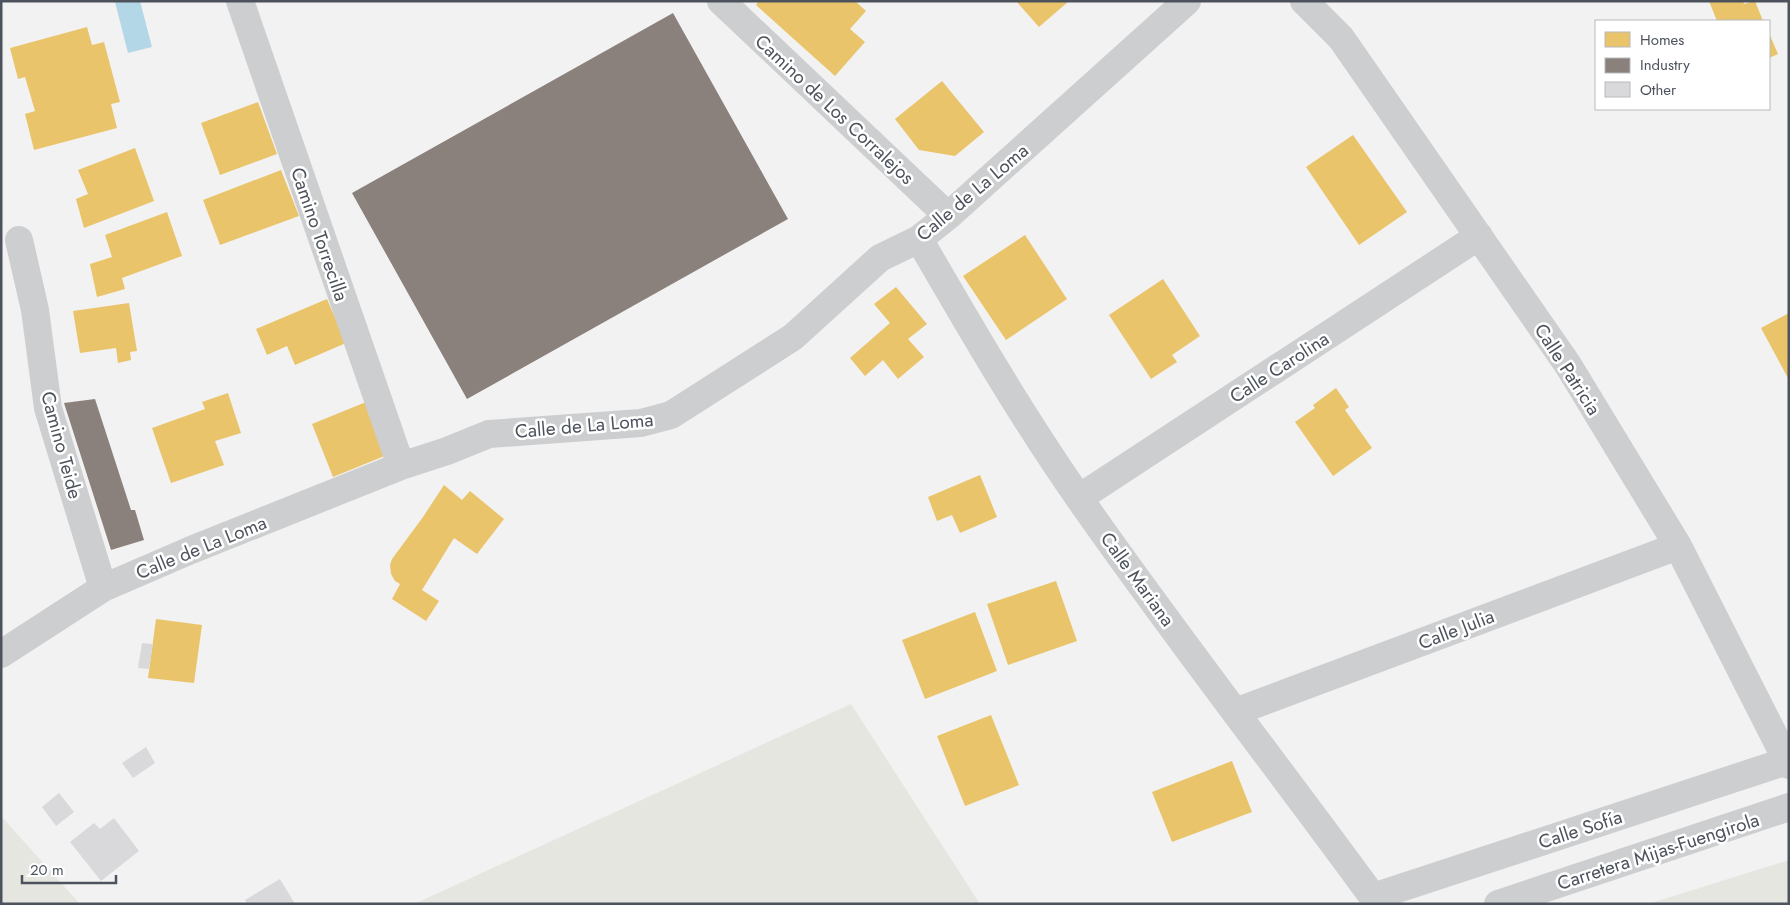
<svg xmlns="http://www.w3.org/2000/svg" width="1790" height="905" viewBox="0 0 1790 905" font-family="Jost,sans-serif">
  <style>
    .commercial { fill: #e6e6e1 }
    .water { fill: #b4d7e7 }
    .homes { fill: #e9c46a }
    .industry { fill: #8a817c }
    .building { fill: #d9d9db }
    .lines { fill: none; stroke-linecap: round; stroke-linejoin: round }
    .minor { stroke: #cdced0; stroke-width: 28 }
    .labels { text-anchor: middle; stroke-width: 5; stroke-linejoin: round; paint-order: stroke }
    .street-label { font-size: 19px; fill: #4c535d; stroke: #fff }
  </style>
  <rect width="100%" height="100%" fill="#f3f2f2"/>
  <path class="commercial" d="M851 704 980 904H414Z
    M1 816 80 904H1Z
    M1789 860V904H1648Z"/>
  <path class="water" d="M140 1 152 47 128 53 115 2Z"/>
  <path class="homes" d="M759 1H855L866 11 850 29 865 42 835 76 756 5Z
    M1016 1H1069L1039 27Z
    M1709 1H1743L1744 4 1755 1 1763 21H1717Z
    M87 27 92 45 104 42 120 102 111 104 117 128 34 150 25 114 35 111 25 77 18 79 10 48Z
    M1769 33 1778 54 1769 58Z
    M942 81 984 132 955 156 919 150 895 119Z
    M258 102 277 154 220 175 201 123Z
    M1353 135 1407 212 1359 245 1306 167Z
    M135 148 154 201 84 228 76 199 88 194 78 170Z
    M281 170 299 216 220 245 203 200Z
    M167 212 182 256 122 278 125 289 97 297 90 264 112 257 105 235Z
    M1025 235 1067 299 1006 340 963 276Z
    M1163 279 1200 336 1172 355 1177 362 1151 379 1109 315Z
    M896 287 927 324 908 339 924 357 898 379 883 360 865 376 850 358 890 323 874 304Z
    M327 299 346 343 295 365 287 346 267 355 256 329Z
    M129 303 137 351 130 352 131 360 118 363 116 348 80 353 73 311Z
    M1789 313V380L1761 328Z
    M1336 388 1349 407 1345 410 1372 448 1333 476 1295 422 1315 408 1313 405Z
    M228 393 241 433 215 441 224 465 171 483 152 428 205 409 202 402Z
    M366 402 387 455 333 477 312 424Z
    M980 475 997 517 960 533 952 515 937 521 928 497Z
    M444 485 462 500 470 491 504 519 477 554 454 538 422 590 439 601 426 621 392 599 400 584 395 581 391 574 390 565 392 559 423 517Z
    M1056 581 1077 641 1008 665 987 604Z
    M975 612 997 671 925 699 902 640Z
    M156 619 202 625 194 683 148 678Z
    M991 715 1019 785 965 806 937 736Z
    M1232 761 1252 812 1172 842 1152 792Z"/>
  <path class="industry" d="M673 13 788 219 467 399 352 193Z
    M95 399 131 510H135L144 540 111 550 64 403Z"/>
  <path class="building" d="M142 643 153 644 149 669 138 668Z
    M146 747 155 763 133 778 122 763Z
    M59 793 74 812 56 826 42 807Z
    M114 818 139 851 101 881 70 842 94 823 100 829Z
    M280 879 295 904H247L245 900Z"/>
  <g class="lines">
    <path class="minor" d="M240 1 401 466
      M721 1 948 216
      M1304 1 1341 38 1568 365 1678 546 1789 765
      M919 239C970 327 1021 415 1079 498 1175 636 1279 768 1378 904
      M19 240 35 310 48 408 103 588
      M1079 498 1479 236
      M1 654 103 588 191 550 401 466 447 451 489 434 641 423 671 415 793 337 880 258 919 239 948 216 1187 1
      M1235 712 1678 546
      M1373 897 1787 761
      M1498 904 1789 807"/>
  </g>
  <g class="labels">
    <g class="street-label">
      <text transform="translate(835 109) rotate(43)" y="7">Camino de Los Corralejos</text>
      <text transform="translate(972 192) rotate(-40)" y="7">Calle de La Loma</text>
      <text transform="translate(320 234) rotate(71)" y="7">Camino Torrecilla</text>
      <text transform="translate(1279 367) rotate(-33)" y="7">Calle Carolina</text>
      <text transform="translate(1568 369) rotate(57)" y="7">Calle Patricia</text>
      <text transform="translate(584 425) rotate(-5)" y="7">Calle de La Loma</text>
      <text transform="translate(62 445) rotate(75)" y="7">Camino Teide</text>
      <text transform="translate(201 547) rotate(-22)" y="7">Calle de La Loma</text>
      <text transform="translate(1138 579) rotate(54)" y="7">Calle Mariana</text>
      <text transform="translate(1456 629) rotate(-21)" y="7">Calle Julia</text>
      <text transform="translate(1580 829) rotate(-18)" y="7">Calle Sofía</text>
      <text transform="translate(1658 851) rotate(-18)" y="7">Carretera Mijas-Fuengirola</text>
    </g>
  </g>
  <rect width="1790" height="905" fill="none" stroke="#4c535d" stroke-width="5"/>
  <rect x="1595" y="20" width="175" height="90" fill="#ffffff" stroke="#b7babe"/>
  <rect x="1605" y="32" width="25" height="15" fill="#e9c46a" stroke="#b7babe"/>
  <text x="1640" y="45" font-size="15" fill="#4c535d">Homes</text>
  <rect x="1605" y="58" width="25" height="15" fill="#8a817c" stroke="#b7babe"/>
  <text x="1640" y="70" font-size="15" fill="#4c535d">Industry</text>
  <rect x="1605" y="82" width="25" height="15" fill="#d9d9db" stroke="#b7babe"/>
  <text x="1640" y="95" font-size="15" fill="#4c535d">Other</text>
  <path d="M22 875v8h94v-8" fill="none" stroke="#4c535d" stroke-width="2.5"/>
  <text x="30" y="875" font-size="15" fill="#4c535d" stroke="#ffffff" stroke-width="4" paint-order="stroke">20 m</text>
</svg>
